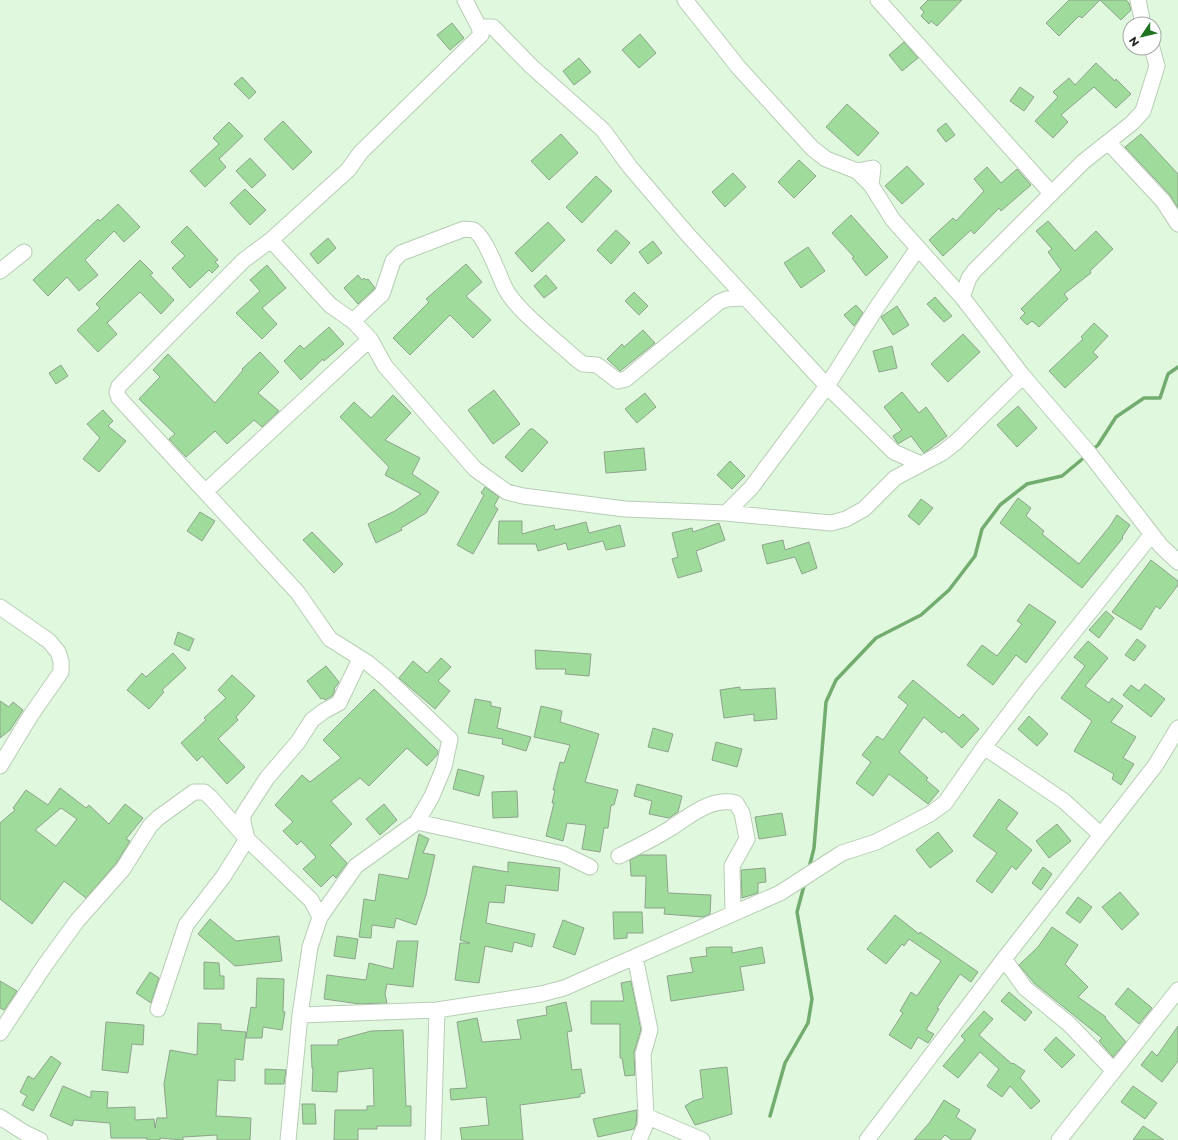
<svg xmlns="http://www.w3.org/2000/svg" width="1178" height="1140" viewBox="0 0 1178 1140" font-family="Montserrat,sans-serif">
  <style>
    .lines { fill: none; stroke-linecap: round; stroke-linejoin: round }
    .stream { stroke: #72ad6f; stroke-width: 3.5 }
    .building { fill: #9fdc9b; stroke: #8da38c; fill-rule: evenodd }
    .street-casing { stroke: #b7ceb5; stroke-width: 17 }
    .street { stroke: #fff; stroke-width: 15 }
  </style>
  <rect width="100%" height="100%" fill="#e0f8de"/>
  <g class="lines">
    <path class="stream" d="M1092 450 1098 445 1116 417 1144 398H1160L1168 374 1178 367
      M809 868 814 848 826 702 836 680 876 638 921 615 949 590 975 556 982 529 1000 505 1027 484 1062 476 1086 456
      M770 1116 785 1063 808 1023 812 999 797 912 805 882"/>
  </g>
  <path class="building" d="M928 0H962L937 26 931 21 929 24 921 16 924 12 920 8Z
    M1069 0H1100L1082 18 1079 16 1059 36 1046 23Z
    M1100 0H1126L1129 3 1131 10 1121 20Z
    M452 23 464 38 450 50 437 35Z
    M640 34 656 53 639 68 622 50Z
    M904 42 918 58 902 71 889 55Z
    M579 58 591 72 574 85 563 71Z
    M1096 63 1115 81 1116 79 1131 94 1116 108 1094 87 1061 115 1068 122 1053 138 1035 121 1058 97 1053 92 1069 78 1075 85Z
    M242 77 256 92 249 99 234 84Z
    M1020 87 1034 97 1024 111 1010 101Z
    M847 104 879 133 858 156 826 127Z
    M283 121 312 152 293 170 264 139Z
    M229 122 243 136 219 159 226 167 205 187 190 171 219 144 213 138Z
    M946 123 955 135 946 142 937 130Z
    M561 134 578 153 549 180 531 161Z
    M1141 134 1178 174V208L1170 195 1125 147Z
    M250 158 266 175 252 188 236 171Z
    M799 160 816 176 794 198 778 182Z
    M907 166 924 184 902 204 885 186Z
    M987 167 1001 183 1017 169 1031 185 1001 211 999 208 974 234 971 230 943 256 929 240 953 218 956 221 984 191 974 179Z
    M733 173 746 187 725 207 712 192Z
    M596 176 612 191 582 223 566 207Z
    M245 189 266 210 250 225 230 203Z
    M118 204 140 227 124 242 114 231 85 260 98 275 79 291 67 277 48 296 33 280 98 219 100 221Z
    M851 215 888 257 866 276 852 258 854 257 832 233Z
    M1048 221 1075 251 1096 231 1113 249 1090 271 1091 273 1064 294 1068 299 1039 327 1032 321 1027 325 1020 318 1025 313 1021 309 1061 270 1048 252 1052 249 1036 231Z
    M548 222 565 240 532 272 515 253Z
    M187 226 218 260 215 262 219 266 212 273 209 270 190 288 172 268 185 256 171 242Z
    M616 230 630 243 611 264 597 250Z
    M328 238 336 248 318 264 310 254Z
    M653 241 662 253 648 264 639 252Z
    M808 247 825 271 801 288 784 263Z
    M140 260 153 273 150 275 174 300 161 314 140 292 107 323 117 334 98 352 77 330 100 308 96 304Z
    M466 264 482 282 466 296 491 320 473 338 450 315 410 355 393 338 429 302 426 299Z
    M267 265 286 288 262 308 277 324 262 339 236 313 260 291 250 280Z
    M358 275 362 280 364 278 366 280 368 279 375 288 358 304 344 288Z
    M546 275 557 288 544 298 534 286Z
    M634 292 648 306 639 315 625 301Z
    M935 297 952 316 944 322 927 304Z
    M856 305 863 313 854 326 844 315Z
    M897 306 909 325 893 335 881 317Z
    M1094 323 1108 336 1093 352 1098 357 1065 388 1049 371 1083 339 1081 337Z
    M329 327 344 344 324 361 323 359 301 380 284 361 300 345 304 349Z
    M643 330 655 343 620 371 607 359 622 344 624 347Z
    M963 334 980 352 948 382 931 364Z
    M892 346 897 368 879 372 873 351Z
    M260 352 279 372 258 393 279 411 262 427 254 420 227 444 215 431 186 457 169 439 175 434 139 399 160 377 153 370 168 354 215 403 243 370 242 369Z
    M61 365 68 376 56 384 49 373Z
    M494 390 520 424 493 444 468 410Z
    M902 392 919 413 926 407 947 436 924 453 911 436 898 444 893 436 902 430 884 407Z
    M645 393 656 407 637 423 625 409Z
    M393 395 411 413 385 440 420 458 412 474 439 492 426 513 401 528 402 530 376 543 368 524 395 511 421 494 385 475 389 467 340 417 354 402 371 418Z
    M1018 406 1037 428 1017 447 997 425Z
    M103 410 113 421 108 426 126 441 99 472 83 459 100 438 87 424Z
    M530 429H533L548 442 522 472 505 457Z
    M644 448 646 470 606 473 604 452Z
    M730 461 745 476 732 489 717 475Z
    M485 487 499 497 494 506 498 509 473 554 457 545 484 495 481 493Z
    M1018 498 1031 508 1026 516 1044 531 1042 534 1079 564 1110 526 1117 515 1130 525 1122 537 1123 538 1082 588 1000 523Z
    M921 499 933 508 919 525 908 516Z
    M200 512 215 521 202 541 187 531Z
    M499 521H522V534L554 525 555 530 586 522 589 533 620 525 625 546 606 550 603 541 568 550 566 543 538 551 536 544H498Z
    M719 523 725 540 696 551 702 571 678 578 672 559 678 557 672 533 692 528 693 532Z
    M312 532 343 564 334 573 303 540Z
    M783 540 785 550 809 542 817 568 802 574 795 557 767 564 762 545Z
    M1151 560 1178 581V585L1160 609 1156 606 1141 630 1112 612Z
    M1029 604 1056 622 1026 663 1016 655 993 685 967 665 982 645 997 656 1022 624 1017 621Z
    M1106 611 1114 618 1099 638 1089 630Z
    M178 632 194 639 189 651 174 644Z
    M1137 639 1146 646 1134 661 1125 655Z
    M1088 641 1108 658 1085 686 1109 703 1112 698 1123 706 1111 722 1136 737 1123 758 1134 764 1121 785 1112 779 1114 774 1074 751 1092 721 1061 698 1085 666 1074 657Z
    M535 650 591 654 589 676 565 674 566 669H536Z
    M173 653 186 668 162 690 164 692 149 709 127 690 142 673 146 677Z
    M441 658 451 667 438 681 450 691 435 709 399 678 413 661 427 673Z
    M326 666 339 682 334 689 335 691 332 696 325 700 323 698 321 699 307 681Z
    M232 675 255 696 236 717 238 720 218 739 245 767 227 784 202 756 197 761 181 743 206 720 204 718 226 698 218 690Z
    M913 680 959 718 963 714 979 729 962 748 944 731 942 733 924 717 899 752 928 778 926 780 939 791 928 804 889 774 873 796 856 783 871 762 862 755 877 736 883 740 908 705 898 697Z
    M1145 684 1165 699 1151 717 1123 695 1131 685 1139 691Z
    M740 687V690L775 688 777 719 754 721V714L724 718 720 690Z
    M374 689 438 751V754L427 766 407 748 369 786 360 778 331 801 352 824 330 845 347 863 336 878 333 875 321 887 303 869 316 857 301 841 297 845 283 831 293 822 275 805 302 775 310 782 341 758 323 740Z
    M475 699 491 702V706L501 708 497 728 531 737 526 751 502 744 503 739 468 733Z
    M0 701 9 707 13 702 23 710 10 730 0 738Z
    M541 706 562 711 560 722 599 734 585 782 618 790 614 805H611L608 828H604L600 852 582 849 586 825 567 823 563 841 546 836 554 803H552L555 790H553L560 762 564 763 570 745 534 737Z
    M1029 716 1048 734 1037 746 1018 729Z
    M653 728 673 734 668 752 648 747Z
    M716 742 742 749 737 767 712 760Z
    M458 769 484 776 479 796 453 789Z
    M637 784 682 796 678 812 669 818 649 814 652 801 634 796Z
    M60 788 86 808 89 805 109 824 125 804 143 818 126 839 130 841 117 862 86 898 64 881 32 924 0 899V823L15 810 13 808 26 790 48 805ZM61 808 77 819 56 846 35 830Z
    M517 791 518 817 493 818 492 792Z
    M999 799 1018 813 1006 829 1032 850 1016 870 1012 866 992 893 976 881 997 853 973 836Z
    M384 804 397 820 380 835 366 819Z
    M782 813 786 835 759 839 755 817Z
    M1057 824 1071 841 1049 858 1036 841Z
    M938 832 953 851 930 868 916 850Z
    M419 834 429 839 423 853 435 855 426 895 416 925 396 918 394 928 372 925 371 938 359 937 364 899 375 901 379 874 408 879Z
    M640 855H666L668 893 711 895 710 914 703 917 664 914 665 908H645L646 876H631L630 860Z
    M508 862 560 868 558 891 506 885 504 903 489 902 486 923 535 934 532 947 514 942 512 952 485 946 479 983 455 980 460 943H470L460 940 473 866 508 872Z
    M1043 867 1052 874 1041 890 1032 883Z
    M765 868 766 882 758 883V893L742 898 741 870Z
    M1120 892 1139 914 1122 930 1102 907Z
    M1078 897 1092 907 1080 923 1066 913Z
    M613 912H642L643 933H627V938L614 939Z
    M895 915 919 934 920 932 978 972 971 982 960 974 937 1008 939 1009 926 1030 934 1034 928 1043 918 1037 911 1049 889 1035 903 1013 900 1011 911 992 917 996 941 961 909 939 904 946 902 944 886 964 867 949Z
    M210 919 236 941 279 936 282 961 235 966 198 934Z
    M563 920 584 928 575 955 553 947Z
    M1052 927 1078 945 1065 964 1088 987 1078 997 1106 1017 1105 1018 1126 1042 1113 1057 1099 1041 1102 1038 1034 983 1019 965 1038 947Z
    M337 936 358 939 355 959 334 956Z
    M397 941H418L413 987 387 984 385 994 387 1003 360 1004 324 999 327 975 366 980 369 963 393 969Z
    M711 947H732V953L762 947 765 963 740 967 744 990 671 1001 667 976 693 972 690 958 707 956 706 948Z
    M204 962 219 963 220 976H224V989H204Z
    M150 972 159 978 151 1003 136 993Z
    M257 978 284 979 283 1012H285L282 1030 263 1027 262 1038H246L251 1007 256 1008Z
    M0 981 17 991 4 1010 0 1008Z
    M631 981 641 1030 634 1052 635 1075 625 1076 622 1058H620V1024H591V1001H624L621 983Z
    M1128 988 1152 1008 1139 1024 1115 1004Z
    M1009 992 1032 1012 1025 1021 1001 1001Z
    M566 1002 572 1031 567 1032 572 1070 581 1069 585 1093 580 1094V1097L520 1105 523 1140H462L460 1128 489 1125 486 1097 451 1100 450 1089 467 1088 457 1022 477 1018 482 1042 521 1039 517 1020 547 1015 546 1007Z
    M984 1011 993 1019 979 1035 1012 1064 1013 1063 1025 1071 1020 1078 1040 1101 1031 1109 1010 1086 1002 1097 987 1086 999 1069 980 1052 958 1078 943 1066 965 1040 961 1036Z
    M106 1022 144 1025 143 1045 132 1044 128 1073 102 1070Z
    M198 1023 221 1024V1030L246 1032 243 1060 235 1059V1081L218 1080 216 1116 251 1118 250 1140H217V1135L183 1137V1140L160 1138V1140H147V1138H111L110 1123 74 1120 72 1126 50 1116 63 1086 91 1098V1091L108 1092 107 1108 135 1107V1120L154 1119 155 1128 157 1118H167L164 1084 170 1050 197 1055Z
    M1178 1026V1061L1162 1082 1141 1065 1152 1051 1157 1056Z
    M403 1030 406 1106H411V1126H377V1129H358V1140H334L335 1110H367V1106H374L373 1068 338 1072 337 1092 312 1091 313 1068H312L311 1045H338V1040L371 1031Z
    M1056 1037 1075 1055 1062 1068 1044 1050Z
    M51 1056 61 1063 33 1111 22 1105 27 1096 20 1092 28 1076 34 1079Z
    M727 1067 732 1114 695 1125 685 1106 693 1101 703 1098 700 1070Z
    M265 1069 286 1070 284 1084H265Z
    M1133 1086 1157 1103 1145 1119 1121 1102Z
    M944 1100 960 1110 956 1117 976 1130 970 1140H952L945 1135 940 1140H914L930 1122Z
    M302 1104H315L316 1124H303Z
    M637 1110 636 1124 634 1129 598 1137 593 1119Z
    M1143 1126 1164 1140H1133Z"/>
  <g class="lines">
    <g class="street-casing">
      <path id="street" d="M685 0 739 68 812 148 826 159 857 171 871 185 893 220 962 297 1023 376 1089 453 1161 546 1178 562
        M878 0 1051 193
        M1138 0 1143 24
        M479 27H493L531 66 603 130 630 167 688 235 827 386 894 452 921 464
        M1109 143 1163 201 1178 224
        M857 171 873 168 871 185
        M271 240 348 170 361 152 481 35 479 27 465 0
        M0 271 24 252
        M962 297 969 278 974 271 1083 162 1132 123 1143 111 1157 66 1152 48
        M353 321 382 294 393 261 401 253 464 229C467 230 471 229 473 230 484 234 499 275 504 286 515 310 555 339 575 358L583 364 597 365 618 381 626 379 719 302 727 299 744 298
        M206 491 370 339
        M726 513 751 488 827 386 877 307 918 248
        M0 607 49 641 58 652 61 661V672L31 715 0 766
        M984 747 1064 801 1101 835
        M417 822 563 854 590 867
        M619 856C637 847 655 838 671 828 691 815 711 797 736 803L742 813 747 839 732 866 733 913
        M635 957 650 1030 643 1054 646 1116 645 1126 639 1140
        M1004 959 1025 988 1069 1024 1114 1071
        M158 1009 186 925 223 877 247 839 243 822V815L267 778 298 742 312 720 324 711 339 703 360 659
        M300 1015 437 1010 541 994 564 988 780 893 842 853 876 842 930 814 945 803 984 747 1029 688 1152 534
        M0 1033 45 965 77 921 123 869 150 826 158 818 194 792H204L211 798 247 839 311 900 320 917
        M646 1116 702 1140
        M0 1117 25 1133 40 1140
        M288 1140 300 1015 310 947 320 917 356 866 417 822 432 796 444 767 450 739 386 678 368 663 330 639 298 593 119 398 117 392 119 386 244 260 271 240 330 305 353 321 370 339 385 366 475 469 507 492 523 496 625 509 726 513 831 523 846 519 864 509 895 478 942 453 956 442 1023 376
        M433 1140 437 1010
        M867 1140 1004 959 1155 766 1178 728
        M1059 1140 1178 990"/>
    </g>
    <use href="#street" class="street"/>
  </g>
  <g transform="translate(1142 36) rotate(235)"><circle r="19" fill="#ffffff" stroke="#a5a8a4"/>
  <path d="M0-3L7 15L0 10L-7 15Z" fill="#1e731f"/>
  <text y="-6" font-size="11" font-weight="bold" text-anchor="middle" fill="#1d251c">N</text>
  </g>
</svg>
